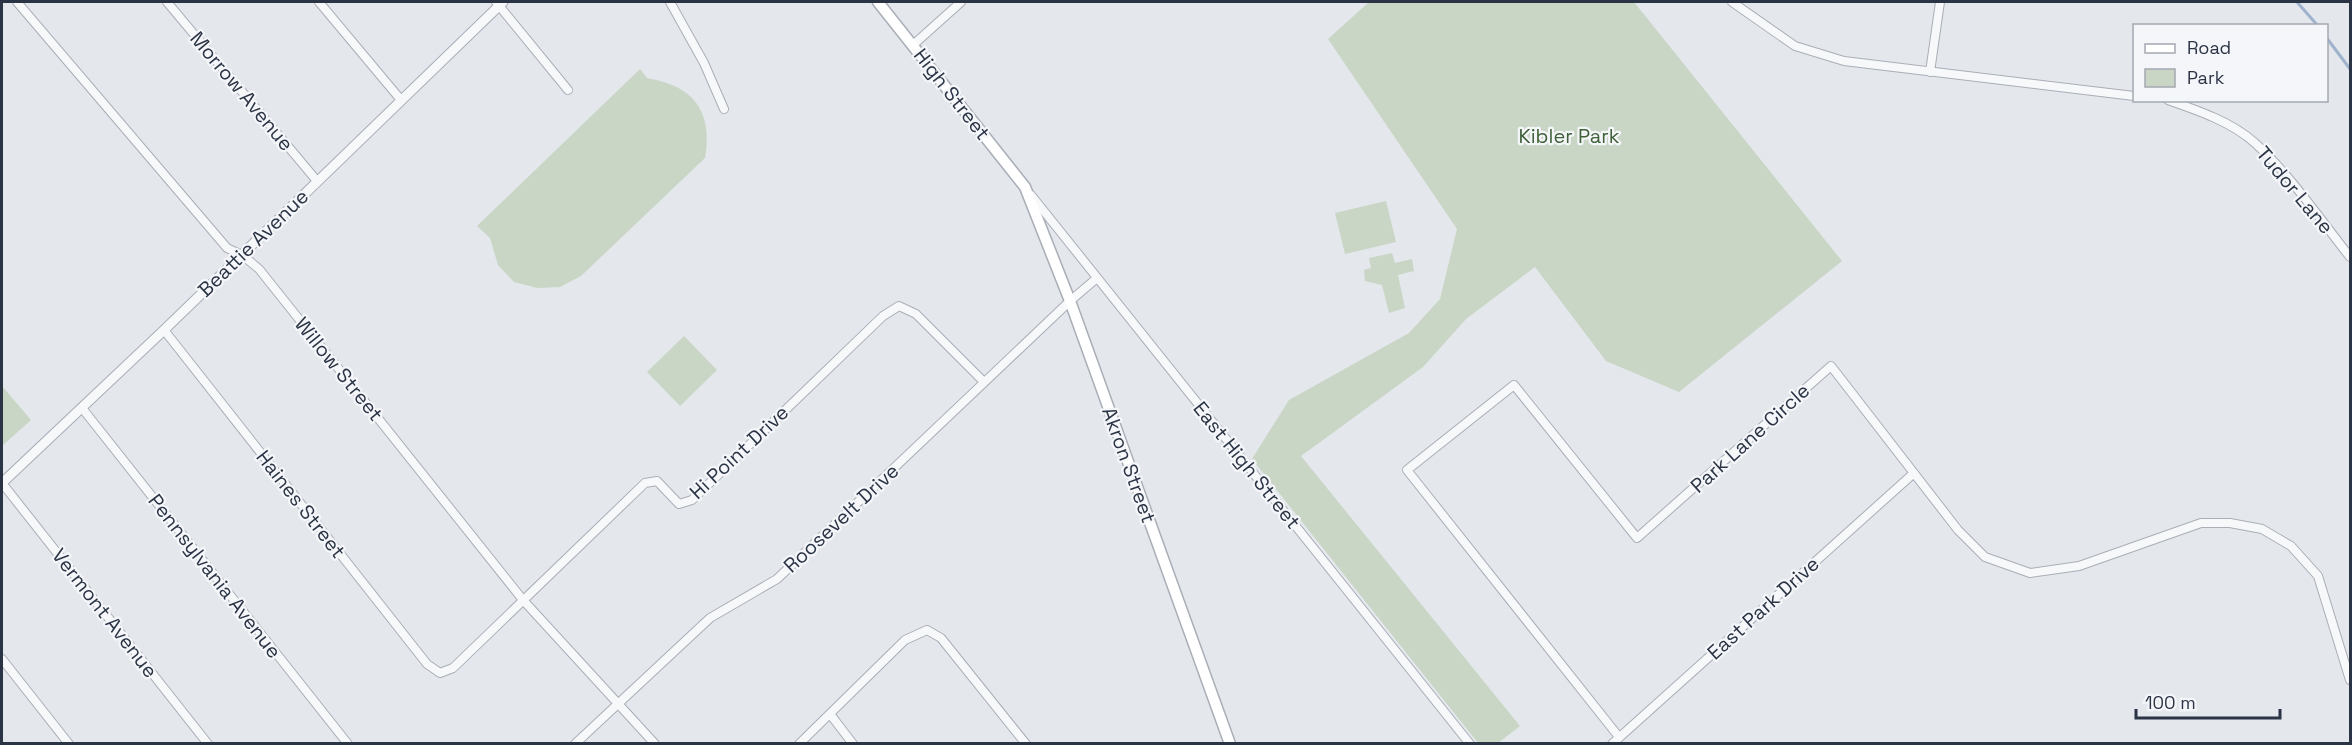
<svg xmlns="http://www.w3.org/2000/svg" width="2352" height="745" viewBox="0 0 2352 745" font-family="'Space Grotesk',sans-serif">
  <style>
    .green { fill: #c9d6c5 }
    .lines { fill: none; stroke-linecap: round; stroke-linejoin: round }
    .stream { stroke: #9fb4cc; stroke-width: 3 }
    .minor-casing { stroke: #a9aeb7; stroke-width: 10 }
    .tertiary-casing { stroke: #a9aeb7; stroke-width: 11 }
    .secondary-casing { stroke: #a9aeb7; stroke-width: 13 }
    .minor { stroke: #f7f8fa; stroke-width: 8 }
    .tertiary { stroke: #f7f8fa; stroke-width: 9 }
    .secondary { stroke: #fff; stroke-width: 10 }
    .labels { text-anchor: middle; stroke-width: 4.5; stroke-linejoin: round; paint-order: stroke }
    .street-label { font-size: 20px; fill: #2b3445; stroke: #f4f6f9 }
    .park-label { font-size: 20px; fill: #3f6138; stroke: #f4f6f9 }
  </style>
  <rect width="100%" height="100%" fill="#e4e7ec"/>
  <path class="green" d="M1369 2H1634L1842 261 1679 392 1606 361 1535 267 1466 319 1423 367 1301 456 1520 726 1498 743H1478L1252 459 1289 400 1409 333 1440 299 1457 229 1328 39Z
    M640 69 647 78C694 86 713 111 705 158L581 276 560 287 537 288 514 282 498 265 490 238 477 226Z
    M1386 201 1396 242 1345 254 1335 213Z
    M1392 253 1395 263 1412 259 1414 271 1398 275 1405 308 1389 313 1382 285 1365 281 1364 270 1371 268 1369 258Z
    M684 336 717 370 680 406 647 372Z
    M2 386 31 420 2 446Z"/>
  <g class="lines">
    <path class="stream" d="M2297 2 2318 26
      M2326 37 2350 69"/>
    <g class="minor-casing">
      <path id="minor" d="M17 2 227 248 242 255 259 269 523 600 655 744
        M167 2 317 181
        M319 2 401 100
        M496 2 568 90
        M670 2 704 63 724 109
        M1732 2 1795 46 1844 61 2134 96
        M913 45 961 2
        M1930 72 1940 2
        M2168 100C2197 110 2232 122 2255 143 2291 176 2320 219 2350 257
        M1031 195 1470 744
        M164 330 427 664 440 673 453 668 645 483 657 481 679 504 692 500 883 316 899 306 916 314 984 382
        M82 408 348 744
        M2 483 208 744
        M2 659 69 744
        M830 714 853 744
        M1619 737 1407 470 1514 385 1637 538 1831 366 1958 530 1985 557 2030 573 2079 566 2201 523H2230L2262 529 2291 546 2318 576 2350 680
        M575 744 710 618 777 579 1070 301 1097 278
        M799 744 905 640 927 630 941 638 1026 744
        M1612 744 1914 473"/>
    </g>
    <g class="tertiary-casing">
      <path id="tertiary" d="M2 483 164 330 503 2"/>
    </g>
    <g class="secondary-casing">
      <path id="secondary" d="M878 2 1025 187 1070 301 1230 744"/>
    </g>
    <use href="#minor" class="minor"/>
    <use href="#tertiary" class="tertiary"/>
    <use href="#secondary" class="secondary"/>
  </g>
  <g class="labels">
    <g class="street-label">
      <text transform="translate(242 91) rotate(50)" y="7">Morrow Avenue</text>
      <text transform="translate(952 94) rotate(52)" y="7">High Street</text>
      <text transform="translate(2295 190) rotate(50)" y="7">Tudor Lane</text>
      <text transform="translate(253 243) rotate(-44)" y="7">Beattie Avenue</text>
      <text transform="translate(339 369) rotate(51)" y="7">Willow Street</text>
      <text transform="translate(1750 438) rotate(-42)" y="7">Park Lane Circle</text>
      <text transform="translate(739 452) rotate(-43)" y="7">Hi Point Drive</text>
      <text transform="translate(1129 465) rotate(70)" y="7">Akron Street</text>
      <text transform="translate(1247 465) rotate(51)" y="7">East High Street</text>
      <text transform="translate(301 504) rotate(52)" y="7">Haines Street</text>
      <text transform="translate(841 518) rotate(-43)" y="7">Roosevelt Drive</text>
      <text transform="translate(215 576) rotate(52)" y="7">Pennsylvania Avenue</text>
      <text transform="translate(1763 608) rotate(-42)" y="7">East Park Drive</text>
      <text transform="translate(105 613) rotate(52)" y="7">Vermont Avenue</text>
    </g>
    <g class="park-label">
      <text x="1569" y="143">Kibler Park</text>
    </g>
  </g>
  <rect width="2352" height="745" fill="none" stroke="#2b3445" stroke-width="6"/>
  <rect x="2133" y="24" width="195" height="78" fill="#f4f6f9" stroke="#a4a8b1" stroke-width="1.5"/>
  <rect x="2145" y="44" width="30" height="9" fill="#ffffff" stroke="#a4a8b1" stroke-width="1.5"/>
  <text x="2187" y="54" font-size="18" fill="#2b3445">Road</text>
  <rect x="2145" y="69" width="30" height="18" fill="#c9d6c5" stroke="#a4a8b1" stroke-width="1.5"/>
  <text x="2187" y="84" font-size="18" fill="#2b3445">Park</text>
  <path d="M2136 709v9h144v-9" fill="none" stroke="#2b3445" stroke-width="3"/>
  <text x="2145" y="709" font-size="18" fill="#2b3445" stroke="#f4f6f9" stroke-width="4.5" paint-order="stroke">100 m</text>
</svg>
